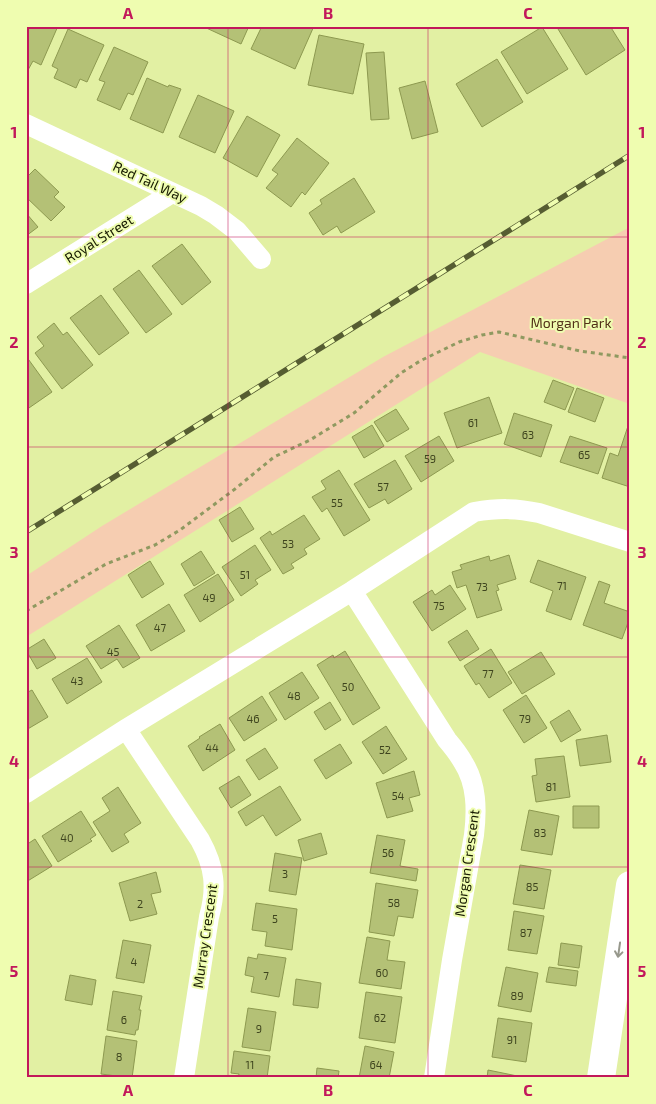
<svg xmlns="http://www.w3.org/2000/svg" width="656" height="1104" viewBox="0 0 656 1104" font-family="'Exo 2',sans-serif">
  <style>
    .green { fill: #f6cdb1 }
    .building { fill: #b4c176; stroke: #8d9950 }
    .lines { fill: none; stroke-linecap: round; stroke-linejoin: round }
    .path { stroke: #8f9960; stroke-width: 3; stroke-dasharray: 4 4; stroke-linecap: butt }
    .street { stroke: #fff; stroke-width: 20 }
    .secondary { stroke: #fff; stroke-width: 28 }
    .rail-casing { stroke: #565d32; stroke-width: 5.5 }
    .rail { stroke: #effdb0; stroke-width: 4; stroke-dasharray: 11; stroke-linecap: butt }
    .oneway { stroke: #97988c }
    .grid { fill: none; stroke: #c2185b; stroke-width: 1; stroke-opacity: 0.55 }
    .labels { text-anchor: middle; stroke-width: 4; stroke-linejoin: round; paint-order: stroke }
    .number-label { font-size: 11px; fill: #3e441e }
    .street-label { font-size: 14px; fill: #171b00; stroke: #effdb0 }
    .park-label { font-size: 14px; fill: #523118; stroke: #effdb0 }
    .neatline { fill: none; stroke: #c2185b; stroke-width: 2 }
    .grid-label { font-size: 16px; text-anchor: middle; font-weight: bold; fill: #c2185b }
  </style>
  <rect width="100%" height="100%" fill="#e2f0a3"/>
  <path class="green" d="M630 227V404L480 352 26 637V576L102 526 383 357Z"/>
  <path class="building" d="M26 26H58L41 65 33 61 28 70 26 69Z
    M202 26H249L241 44Z
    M262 26H314L295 69 251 49Z
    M563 26H610L625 50 586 75 558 29Z
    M542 27 568 69 527 94 501 52Z
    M68 29 104 45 87 82 80 79 76 88 54 78 58 69 52 66Z
    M319 35 364 44 353 94 308 85Z
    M114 47 148 62 133 95 128 93 120 110 97 100 105 82 99 80Z
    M384 52 389 119 371 120 366 53Z
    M497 59 523 102 482 127 456 84Z
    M147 78 168 87 169 85 181 89 163 133 130 119Z
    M425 81 438 132 412 139 399 88Z
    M198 95 234 111 215 153 179 137Z
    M247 116 280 135 257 177 223 158Z
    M297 138 329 163 305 195 302 192 291 207 266 188 278 174 272 170Z
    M35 169 59 192 54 197 65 207 51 221 26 197V178Z
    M354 178 375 212 341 233 337 226 323 235 309 213 322 204 320 200Z
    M26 213 38 227 26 236Z
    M182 244 211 282 182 305 152 266Z
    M139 270 172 314 146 333 113 289Z
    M101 295 129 333 99 355 70 318Z
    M54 323 63 335 67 332 93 365 62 389 35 353 44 346 37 337Z
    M26 356 52 392 26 410Z
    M553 380 574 388 565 410 544 402Z
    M577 388 604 398 595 422 568 412Z
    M489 397 502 433 457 448 444 413Z
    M396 409 409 429 387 442 374 422Z
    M514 413 552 425 541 457 504 444Z
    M372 425 384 446 364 458 352 437Z
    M628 426 630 427V487L602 478 610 453 618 456Z
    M439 436 454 461 421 482 405 456Z
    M570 436 607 448 598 474 560 462Z
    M395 460 412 489 388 504 385 499 369 508 354 484Z
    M339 470 370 520 344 536 327 508 322 512 312 497 326 489 321 481Z
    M240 507 254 529 232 542 219 520Z
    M304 515 320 539 304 549 307 554 291 564 294 568 283 574 260 538 270 531 272 535Z
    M255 545 271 570 255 580 258 584 241 596 222 567Z
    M201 551 215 573 194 586 181 564Z
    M509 555 516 579 497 585 499 590 496 591 502 610 477 618 466 585 457 588 452 572 462 569 460 565 489 556 490 561Z
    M538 560 586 577 571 620 546 611 553 591 530 582Z
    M150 561 164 584 142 598 128 575Z
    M218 574 234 600 200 622 184 595Z
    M599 581 610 585 604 603 630 612V617L622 639 583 625Z
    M450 585 466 609 432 631 413 602 432 590 435 595Z
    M169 604 185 631 151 651 136 625Z
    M119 625 140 658 123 668 117 659 101 669 86 646Z
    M467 630 479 649 460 661 448 642Z
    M44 639 56 658 37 669 26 650Z
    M491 649 512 683 489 698 479 683 476 685 464 666Z
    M345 651 380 708 353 725 317 665 333 655 334 658Z
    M541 652 555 674 522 694 508 672Z
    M87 658 102 682 67 704 52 679Z
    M302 672 319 698 285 720 269 693Z
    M32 690 48 717 26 730V693Z
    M526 695 547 728 524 743 503 710Z
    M262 696 277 720 244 741 229 718Z
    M330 702 341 720 325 730 314 712Z
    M569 710 581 730 561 742 550 722Z
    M220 724 235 750 203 771 188 746 200 738 199 737Z
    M386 726 407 759 383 774 362 742Z
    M607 735 611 762 580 766 576 740Z
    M340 744 352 763 326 779 314 760Z
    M265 748 278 768 259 780 246 760Z
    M564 756 570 797 536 802 532 776 537 775 535 759Z
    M414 771 420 795 409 798 413 811 387 818 376 783Z
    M239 776 251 795 231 808 219 788Z
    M280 786 301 820 276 836 263 815 246 826 238 812Z
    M118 787 141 823 124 834 129 842 112 852 93 822 110 811 102 798Z
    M573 806H599V828H573Z
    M529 810 559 816 552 855 521 850Z
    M81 811 96 835 90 839 92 841 58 862 42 836Z
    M321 833 327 854 304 861 298 840Z
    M377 835 405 840 400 866 418 869 416 881 370 873Z
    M35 839 52 866 26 882V845Z
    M275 853 302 858 296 895 269 891Z
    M520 865 551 870 544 909 513 904Z
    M156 872 161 892 151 894 157 914 130 921 119 883Z
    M376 883 418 890 413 918 398 916 394 936 369 932Z
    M256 903 297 909 292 950 265 946 267 932 252 930Z
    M514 911 544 916 537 954 508 950Z
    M367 937 390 941 387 960 405 962 401 989 359 983Z
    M123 940 151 945 144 983 116 978Z
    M561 943 582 946 579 968 558 965Z
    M258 954 286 958 279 997 251 992 254 977 245 975 248 957 257 959Z
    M506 967 538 973 531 1012 498 1006Z
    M549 967 578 971 576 986 546 982Z
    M70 975 96 980 92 1005 65 1000Z
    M296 979 321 983 318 1008 293 1005Z
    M113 991 142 996 139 1010H141L138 1030H136L135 1035 107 1030Z
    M366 992 402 997 395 1043 359 1038Z
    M248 1008 276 1012 270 1051 242 1047Z
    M498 1018 532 1023 526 1062 492 1057Z
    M106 1036 137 1041 132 1078 101 1074Z
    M365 1046 394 1052 389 1078H359Z
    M234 1051 270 1056 267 1078H238L239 1074 231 1073Z
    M317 1068 339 1071 338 1078H316Z
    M488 1070 527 1078H487Z"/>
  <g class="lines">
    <path class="path" d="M26 611 106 564 155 545 180 530 235 489 274 457 310 440 354 413 401 373 420 361 459 342 482 335 499 332 580 351 630 358"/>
    <path class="street" d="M26 124 201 206 216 215 237 231 261 259
      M26 284 172 193
      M352 591 447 740C453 747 459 755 463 762 477 784 477 810 474 835L452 960 434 1078
      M126 729 200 840C215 867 217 888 209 917L184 1078
      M26 793 126 729 352 591 474 512C498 508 516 508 539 513L630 542"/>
    <path class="secondary" d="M601 1078 630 885"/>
    <g class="rail-casing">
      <path id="rail" d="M26 532 630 155"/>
    </g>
    <use href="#rail" class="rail"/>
  </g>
  <defs><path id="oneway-shaft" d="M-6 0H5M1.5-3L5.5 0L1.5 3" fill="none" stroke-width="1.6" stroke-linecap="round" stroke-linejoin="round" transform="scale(1.25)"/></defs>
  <use class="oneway" href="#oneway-shaft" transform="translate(619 950) rotate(98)"/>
  <path class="grid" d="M228 26V1078M428 26V1078M26 237H630M26 447H630M26 657H630M26 867H630"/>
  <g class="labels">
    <g class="number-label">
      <text x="473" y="427">61</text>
      <text x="528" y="439">63</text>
      <text x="584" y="459">65</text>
      <text x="430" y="463">59</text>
      <text x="383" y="491">57</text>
      <text x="337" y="507">55</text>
      <text x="288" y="548">53</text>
      <text x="245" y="579">51</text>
      <text x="562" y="590">71</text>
      <text x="482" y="591">73</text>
      <text x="209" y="602">49</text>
      <text x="439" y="610">75</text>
      <text x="160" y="632">47</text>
      <text x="113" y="656">45</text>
      <text x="488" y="678">77</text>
      <text x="77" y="685">43</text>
      <text x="348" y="691">50</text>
      <text x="294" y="700">48</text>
      <text x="253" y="723">46</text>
      <text x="525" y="723">79</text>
      <text x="212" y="752">44</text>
      <text x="385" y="754">52</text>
      <text x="551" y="791">81</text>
      <text x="398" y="800">54</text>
      <text x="540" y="837">83</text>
      <text x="67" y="842">40</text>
      <text x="388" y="857">56</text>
      <text x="285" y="878">3</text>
      <text x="532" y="891">85</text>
      <text x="394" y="907">58</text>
      <text x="140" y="908">2</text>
      <text x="275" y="923">5</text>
      <text x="526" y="937">87</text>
      <text x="134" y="966">4</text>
      <text x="382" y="977">60</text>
      <text x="266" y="980">7</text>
      <text x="517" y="1000">89</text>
      <text x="380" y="1022">62</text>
      <text x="124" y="1024">6</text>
      <text x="259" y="1033">9</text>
      <text x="512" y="1044">91</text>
      <text x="119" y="1061">8</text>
      <text x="250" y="1069">11</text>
      <text x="376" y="1069">64</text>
    </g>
    <g class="street-label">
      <text transform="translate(150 182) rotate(25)" y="5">Red Tail Way</text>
      <text transform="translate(99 239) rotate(-32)" y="5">Royal Street</text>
      <text transform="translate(467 863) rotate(-82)" y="5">Morgan Crescent</text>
      <text transform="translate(205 936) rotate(-82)" y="5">Murray Crescent</text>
    </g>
    <g class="park-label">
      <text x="571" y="328">Morgan Park</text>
    </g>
  </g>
  <rect width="656" height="1104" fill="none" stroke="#effdb0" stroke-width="55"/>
  <rect x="28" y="28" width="600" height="1048" class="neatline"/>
  <g class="grid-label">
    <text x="128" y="19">A</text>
    <text x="328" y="19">B</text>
    <text x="528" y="19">C</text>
    <text x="14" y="138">1</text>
    <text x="642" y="138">1</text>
    <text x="14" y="348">2</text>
    <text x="642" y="348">2</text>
    <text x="14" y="558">3</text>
    <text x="642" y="558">3</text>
    <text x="14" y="767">4</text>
    <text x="642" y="767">4</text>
    <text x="14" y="977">5</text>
    <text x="642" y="977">5</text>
    <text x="128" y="1096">A</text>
    <text x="328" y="1096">B</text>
    <text x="528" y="1096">C</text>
  </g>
</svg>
